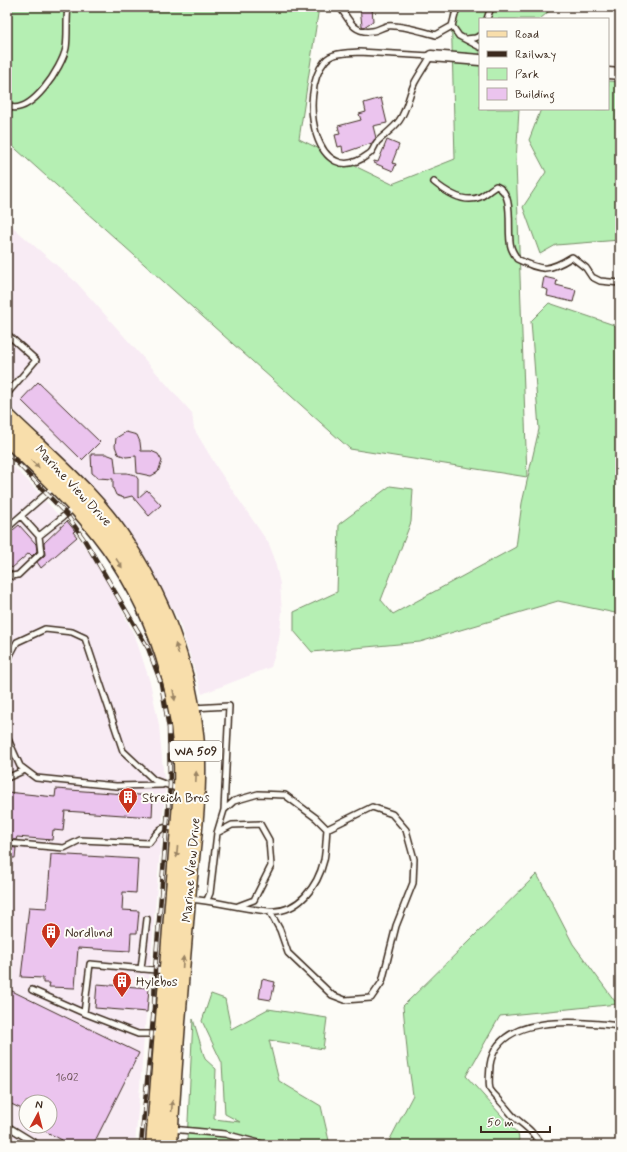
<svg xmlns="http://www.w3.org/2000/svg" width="627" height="1152" viewBox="0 0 627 1152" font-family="Mynerve,sans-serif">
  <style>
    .built { fill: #f8ebf4; fill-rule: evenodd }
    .green { fill: #b5efb3; stroke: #788c68 }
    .building { fill: #ebc4ee; stroke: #3b2a1e }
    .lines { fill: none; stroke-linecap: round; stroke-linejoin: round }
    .service-casing { stroke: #3b2a1e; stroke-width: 8 }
    .minor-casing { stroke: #3b2a1e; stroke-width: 13 }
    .primary-casing { stroke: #3b2a1e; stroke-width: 19 }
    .service { stroke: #fdfcf7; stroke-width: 5 }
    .minor { stroke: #fdfcf7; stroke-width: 10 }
    .primary { stroke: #f8deab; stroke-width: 16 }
    .rail-casing { stroke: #3b2a1e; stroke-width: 4.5 }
    .rail { stroke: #fdfcf7; stroke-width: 3; stroke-dasharray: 9; stroke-linecap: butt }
    .oneway { fill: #9a8464 }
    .labels { text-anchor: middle; stroke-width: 4; stroke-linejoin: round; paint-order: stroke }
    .number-label { font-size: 11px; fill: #675052 }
    .shield { fill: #fdfcf7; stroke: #75695f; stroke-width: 1 }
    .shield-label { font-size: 12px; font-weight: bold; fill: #3b2a1e }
    .street-label { font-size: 13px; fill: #3b2a1e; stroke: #fdfcf7 }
    .poi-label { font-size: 13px; fill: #3b2a1e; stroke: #fdfcf7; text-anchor: start }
  </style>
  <rect width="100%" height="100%" fill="#fdfcf7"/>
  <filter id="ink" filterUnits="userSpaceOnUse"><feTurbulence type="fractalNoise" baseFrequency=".025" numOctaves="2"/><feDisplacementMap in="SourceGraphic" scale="8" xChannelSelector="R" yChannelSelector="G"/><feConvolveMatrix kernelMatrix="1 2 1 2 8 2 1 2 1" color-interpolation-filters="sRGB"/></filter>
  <g filter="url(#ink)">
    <path class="built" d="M7 222 77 283 192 413 194 429 218 469 269 544 274 557 280 584 282 612 279 640 271 667 202 694 179 621 137 546 85 480 7 403Z
      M7 460 31 484 81 541 106 578 136 639 150 682 159 725 165 791 135 1145H7ZM26 1102H50V1126H26Z"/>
    <path class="green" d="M7 7H319L299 139 392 184 455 159 451 7H554L540 19H480V109H519L516 162 527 477 350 449 7 141Z
      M608 81 620 82V240L556 245 540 254 523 207 546 172 529 140 541 109H608Z
      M549 303 620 327V614L558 601 420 642 312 652 294 631V612L337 592 339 524 390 486 413 489 411 522 381 600 393 614 516 547 522 503 539 429 531 321Z
      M537 874 573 944 617 1004 500 1016 466 1076 518 1134 520 1145H387L413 1095 408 1060 403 1006Z
      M211 994 225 999 231 1029 268 1009 327 1018 323 1049 269 1040 279 1081 321 1106 330 1145H208L187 1142 193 1019 205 1059 216 1069 214 1119 240 1122 225 1114 222 1063 202 1021Z"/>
    <path class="building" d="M360 7H372L373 21 364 27 362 26Z
      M381 98 387 123 373 126 376 138 372 143 343 153 342 146 338 147 335 135 340 134 338 126 361 120 359 114 366 112 364 103Z
      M387 140 399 145 392 163 396 164 393 171 374 163V161L378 162Z
      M544 277 557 280 556 285 576 290 573 302 547 296 548 290 542 288Z
      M38 382 100 442 82 460 21 400Z
      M126 432 137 435 140 442 141 451H151L158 454 162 461 158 472 151 476 137 473 136 456 126 457 118 454 115 446 116 438Z
      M91 454H106L114 457 116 473H127L135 475 138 479V498L147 490 161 505 149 516 132 496 124 498 116 495 113 488V479L98 478 92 473Z
      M67 521 75 531 73 532 77 537 41 568 37 562 45 555 44 543Z
      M19 525 36 544 37 551 32 556 29 553 12 568 7 563V535Z
      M56 789 153 796 152 817 65 811 63 831 53 830 52 840 17 837 16 840 7 839V792L55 797Z
      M7 847 16 848 15 858H7Z
      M51 854 138 859 136 893 123 892 122 910 139 911 137 933H131L130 951 78 948 75 988 49 987 50 983H43V978L21 977 29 907 47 908Z
      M262 979 275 982 271 1000 259 998Z
      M97 984 149 988 147 1012 95 1008Z
      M10 990 139 1053 93 1145H59L62 1140 35 1126H50V1102H26V1111L7 1102V997Z"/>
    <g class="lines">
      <g class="service-casing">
        <path id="service" d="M340 7C349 20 354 34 372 31 377 31 382 27 387 26 400 24 423 32 436 35L452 26 457 7
          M487 19 491 7
          M452 26 459 36 480 47
          M466 39 475 38 480 36
          M359 52 431 56C426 64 420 73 415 82 409 94 407 110 399 121 393 129 384 135 377 142 374 146 373 152 369 154 316 194 297 95 325 61 332 52 349 53 359 52Z
          M7 106C31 117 62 67 66 48 68 35 66 20 68 7
          M434 182C446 192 464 204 480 197 486 194 491 189 496 186 516 193 506 231 511 247 512 251 515 255 517 259 542 271 548 272 572 257L586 268 592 277 600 281 620 283
          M7 334 36 360 7 394
          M7 528 54 487
          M39 536 74 508
          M7 573 12 576 18 575 41 553 39 536 21 516
          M7 661 17 642 45 629 72 632 85 638 123 751 154 780 181 790
          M193 708 229 706 224 810 217 833 210 893 207 900
          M7 737 20 766 36 778 116 786 162 785
          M7 778 25 770
          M217 833 232 825 260 824 269 840 271 866 254 900 238 906
          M7 843 64 848 80 840 149 843C159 831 160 824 176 829
          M189 899C216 901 242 909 268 911 298 914 318 886 324 860 326 850 326 839 327 829L316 818 285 795 258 794 234 801 224 810
          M270 912 280 930 288 953 332 995 345 1000 371 998 382 982 396 926 413 883 414 859 406 830 392 814 372 807 327 829
          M141 969 147 919
          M32 990 84 1013 138 1034H161
          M84 1013 90 964 166 971
          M7 1126 38 1145
          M171 1129 225 1134 266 1145
          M541 1145C533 1131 526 1127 514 1117 509 1112 505 1106 500 1101 497 1097 492 1093 490 1089 488 1083 490 1071 490 1065 498 1012 581 1022 620 1026"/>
      </g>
      <g class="minor-casing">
        <path id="minor" d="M431 56 480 60
          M608 73 620 74"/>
      </g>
      <g class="primary-casing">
        <path id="primary" d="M7 417C48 457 95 495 126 544 168 608 194 684 197 761 198 807 191 853 187 899 180 981 173 1063 169 1145
          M7 437C39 468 71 498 99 533 157 606 185 698 182 790L154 1145"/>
      </g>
      <use href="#service" class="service"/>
      <use href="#minor" class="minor"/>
      <use href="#primary" class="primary"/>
      <g class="rail-casing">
        <path id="rail" d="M7 452 67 515 85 541 148 648 161 683 169 728 170 785 155 970 154 1008 141 1145"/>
      </g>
      <use href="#rail" class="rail"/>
    </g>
    <defs><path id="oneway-solid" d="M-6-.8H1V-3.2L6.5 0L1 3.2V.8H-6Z"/></defs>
    <g class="oneway">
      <use href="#oneway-solid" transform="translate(35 464) rotate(44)"/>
      <use href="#oneway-solid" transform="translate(119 563) rotate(56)"/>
      <use href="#oneway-solid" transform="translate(177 649) rotate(-107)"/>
      <use href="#oneway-solid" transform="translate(174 695) rotate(80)"/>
      <use href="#oneway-solid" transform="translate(196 777) rotate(-88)"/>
      <use href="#oneway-solid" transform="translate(177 852) rotate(95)"/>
      <use href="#oneway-solid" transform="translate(183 962) rotate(-86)"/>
      <use href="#oneway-solid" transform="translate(172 1106) rotate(-86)"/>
    </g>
  </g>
  <defs>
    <g id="building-pin" transform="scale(1)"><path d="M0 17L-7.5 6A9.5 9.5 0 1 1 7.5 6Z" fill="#c8321e" stroke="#fdfcf7"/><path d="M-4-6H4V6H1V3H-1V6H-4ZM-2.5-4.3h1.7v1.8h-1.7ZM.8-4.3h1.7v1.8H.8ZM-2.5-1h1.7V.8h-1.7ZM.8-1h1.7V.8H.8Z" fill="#fff"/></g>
  </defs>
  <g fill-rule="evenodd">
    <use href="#building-pin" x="128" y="797"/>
    <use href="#building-pin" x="51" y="932"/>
    <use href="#building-pin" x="122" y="981"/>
  </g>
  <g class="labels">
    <g class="number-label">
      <text x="67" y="1081">1602</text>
    </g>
    <rect class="shield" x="170" y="741" width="52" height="20" rx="3"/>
    <g class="shield-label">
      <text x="196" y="755">WA 509</text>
    </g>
    <g class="street-label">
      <text transform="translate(74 485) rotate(47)" y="5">Marine View Drive</text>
      <text transform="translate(190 870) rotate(-85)" y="5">Marine View Drive</text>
    </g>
    <g class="poi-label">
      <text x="142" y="802">Streich Bros</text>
      <text x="65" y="937">Nordlund</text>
      <text x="136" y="986">Hylebos</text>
    </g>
  </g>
  <rect width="627" height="1152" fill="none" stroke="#fdfcf7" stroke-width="24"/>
  <rect x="12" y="12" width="603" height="1128" fill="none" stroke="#3b2a1e" stroke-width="1.5" filter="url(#ink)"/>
  <rect x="479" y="18" width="130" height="92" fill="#fdfcf7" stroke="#afa8a0"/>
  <rect x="487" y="31" width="20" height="6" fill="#f8deab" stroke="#afa8a0"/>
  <text x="515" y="38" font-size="12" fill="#3b2a1e">Road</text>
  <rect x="487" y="51" width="20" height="6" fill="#3b2a1e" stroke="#afa8a0"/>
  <text x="515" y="58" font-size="12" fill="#3b2a1e">Railway</text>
  <rect x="487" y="68" width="20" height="12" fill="#b5efb3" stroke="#afa8a0"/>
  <text x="515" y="78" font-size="12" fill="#3b2a1e">Park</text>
  <rect x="487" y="88" width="20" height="12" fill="#ebc4ee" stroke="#afa8a0"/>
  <text x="515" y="98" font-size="12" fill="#3b2a1e">Building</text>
  <g transform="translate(38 1114) rotate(7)"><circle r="19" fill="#fdfcf7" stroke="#afa8a0"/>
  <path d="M0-3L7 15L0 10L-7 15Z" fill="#c8321e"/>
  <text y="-6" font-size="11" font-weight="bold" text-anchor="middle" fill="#3b2a1e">N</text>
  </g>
  <path d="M481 1126v6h69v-6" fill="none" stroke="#3b2a1e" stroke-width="2"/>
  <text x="487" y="1126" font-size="12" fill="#3b2a1e" stroke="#fdfcf7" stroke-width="3" paint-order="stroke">50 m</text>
</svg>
